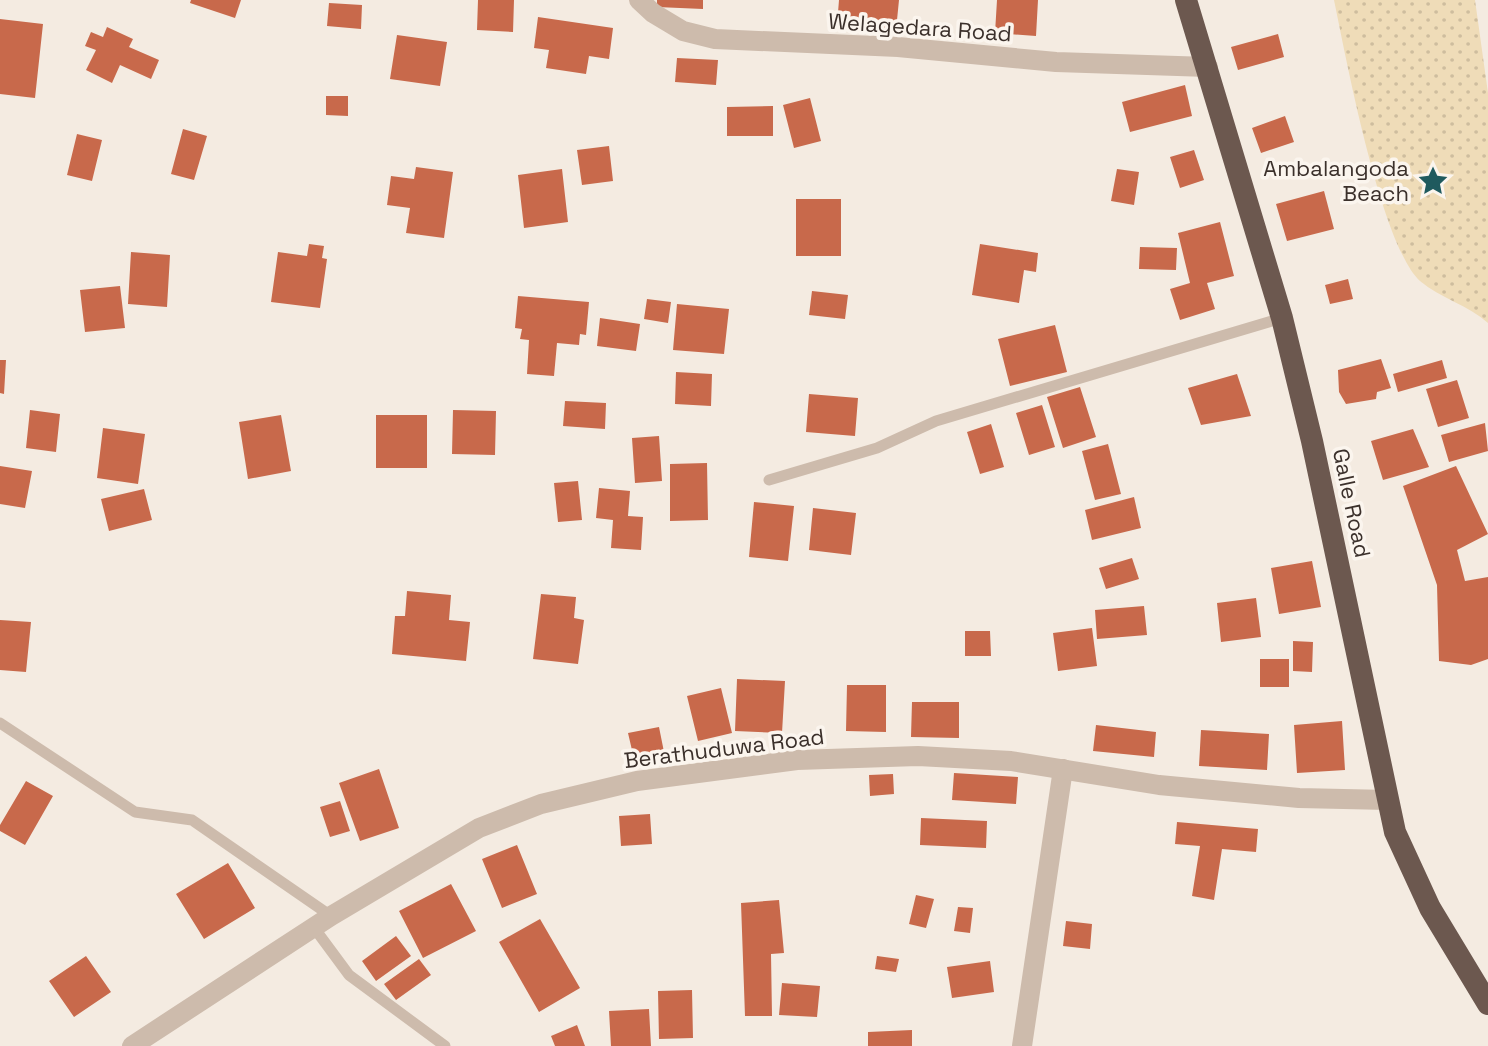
<svg xmlns="http://www.w3.org/2000/svg" width="1488" height="1046" viewBox="0 0 1488 1046" font-family="'Space Grotesk',sans-serif">
  <style>
    .sand { fill: url(#sand-dots) }
    .building { fill: #c8694b }
    .lines { fill: none; stroke-linecap: round; stroke-linejoin: round }
    .service { stroke: #cdbbac; stroke-width: 11 }
    .minor { stroke: #cdbbac; stroke-width: 20 }
    .tertiary { stroke: #cdbbac; stroke-width: 20 }
    .trunk { stroke: #6c584f; stroke-width: 22 }
    .labels { text-anchor: middle; stroke-width: 7; stroke-linejoin: round; paint-order: stroke }
    .street-label { font-size: 22px; fill: #3b302b; stroke: #fbf5ee }
    .poi-label { font-size: 22px; fill: #3b302b; stroke: #fbf5ee; text-anchor: end }
  </style>
  <defs>
    <pattern id="sand-dots" width="8" height="8" patternUnits="userSpaceOnUse" patternTransform="scale(2)"><rect width="8" height="8" fill="#efdcb8"/><path d="M2 2h.1M6 6h.1" fill="none" stroke="#cebd9e" stroke-width="1.8" stroke-linecap="round"/></pattern>
  </defs>
  <rect width="100%" height="100%" fill="#f4ebe1"/>
  <path class="sand" d="M1334 0H1475L1488 93V323C1468 305 1440 298 1420 281 1381 245 1346 58 1334 0Z"/>
  <path class="building" d="M191 0H241L235 18 190 3Z
    M478 0H514L513 32 477 30Z
    M657 0H703V9L657 7Z
    M839 0H899L896 30 837 25Z
    M997 0H1038L1036 36 995 33Z
    M329 3 362 5 361 29 327 26Z
    M538 17 613 28 609 59 589 56 586 74 546 68 549 50 534 48Z
    M0 19 43 24 35 98 0 94Z
    M107 27 133 39 129 47 159 60 151 79 120 65 112 83 86 70 96 50 85 46 91 32 103 37Z
    M1278 34 1284 57 1238 70 1231 47Z
    M397 35 447 42 440 86 390 79Z
    M677 58 718 60 716 85 675 82Z
    M1185 85 1192 116 1130 132 1122 102Z
    M326 96H348V116L326 115Z
    M810 98 821 141 794 148 783 105Z
    M773 106V136H727V107Z
    M1285 116 1294 142 1261 153 1252 128Z
    M183 129 207 136 194 180 171 174Z
    M77 134 102 140 92 181 67 175Z
    M609 146 613 181 582 185 577 150Z
    M1194 150 1204 180 1180 188 1170 157Z
    M416 167 453 172 444 238 406 233 410 208 387 205 391 176 414 179Z
    M562 169 568 222 524 228 518 175Z
    M1117 169 1139 172 1134 205 1111 201Z
    M1324 191 1334 229 1287 241 1276 204Z
    M796 199H841V256H796Z
    M1220 222 1234 276 1207 283 1215 309 1180 320 1170 289 1190 283 1178 233Z
    M309 244 324 246 322 258 327 259 320 308 271 302 278 252 307 256Z
    M980 244 1038 253 1036 272 1024 270 1019 303 972 295Z
    M1140 247 1177 248 1176 270 1139 269Z
    M131 252 170 255 167 307 128 304Z
    M1348 279 1353 299 1330 304 1325 285Z
    M120 286 125 328 85 332 80 290Z
    M812 291 848 295 845 319 809 315Z
    M518 296 589 302 586 335 580 334 579 345 557 343 554 376 527 374 529 340 520 339 522 329 515 328Z
    M647 299 671 302 668 323 644 319Z
    M677 304 729 309 724 354 673 350Z
    M600 318 640 324 636 351 597 346Z
    M1055 325 1067 372 1010 386 998 339Z
    M1381 359 1391 388 1377 392 1376 399 1346 404 1339 392 1338 370Z
    M0 360H6L4 394 0 393Z
    M1442 360 1447 378 1398 392 1393 374Z
    M676 372 712 374 711 406 675 404Z
    M1237 374 1251 416 1201 425 1188 388Z
    M1457 380 1469 418 1438 427 1426 389Z
    M1080 387 1096 437 1063 448 1047 397Z
    M809 394 858 398 855 436 806 432Z
    M565 401 606 403 605 429 563 426Z
    M1042 405 1055 447 1029 455 1016 413Z
    M30 410 60 414 56 452 26 448Z
    M453 410 496 411 495 455 452 454Z
    M281 415 291 471 248 479 239 422Z
    M376 415H427V468H376Z
    M1485 423 1488 451 1449 462 1441 435Z
    M991 424 1004 467 980 474 967 432Z
    M103 428 145 434 138 484 97 478Z
    M1413 429 1429 467 1383 480 1371 441Z
    M659 436 662 481 635 483 632 438Z
    M1108 444 1121 494 1095 500 1082 451Z
    M707 463 708 520 670 521V464Z
    M0 466 32 471 25 508 0 504Z
    M1456 466 1488 534 1457 550 1465 581 1488 577V659L1471 665 1439 661 1437 585 1403 486Z
    M578 481 582 520 558 522 554 483Z
    M599 488 630 491 628 516 643 517 641 550 611 548 613 520 596 518Z
    M144 489 152 520 109 531 101 499Z
    M1134 497 1141 528 1092 540 1085 510Z
    M754 502 794 506 788 561 749 557Z
    M813 508 856 513 851 555 809 550Z
    M1132 558 1139 579 1106 589 1099 568Z
    M1312 561 1321 607 1279 614 1271 568Z
    M407 591 451 595 449 620 470 622 466 661 392 654 395 616H405Z
    M541 594 576 597 574 618 584 620 578 664 533 659Z
    M1256 598 1261 637 1221 642 1217 603Z
    M1144 606 1147 635 1097 639 1095 610Z
    M0 620 31 622 26 672 0 670Z
    M1092 628 1097 666 1058 671 1053 633Z
    M965 631H990L991 656H965Z
    M1293 641 1313 642 1312 672 1293 671Z
    M1260 659H1289V687H1260Z
    M737 679 785 681 782 733 735 731Z
    M847 685H886V732L846 731Z
    M721 688 732 733 698 741 687 696Z
    M912 702H959V738L911 737Z
    M1342 721 1345 770 1297 773 1294 725Z
    M1096 725 1156 732 1154 757 1093 751Z
    M659 727 665 757 635 763 628 733Z
    M1201 730 1269 734 1267 770 1199 766Z
    M379 769 399 828 360 841 339 783Z
    M954 773 1018 777 1016 804 952 800Z
    M893 774 894 794 870 796 869 775Z
    M26 781 53 796 25 845 0 831V825Z
    M340 801 350 831 330 837 320 807Z
    M650 814 652 844 621 846 619 816Z
    M921 818 987 821 986 848 920 845Z
    M1177 822 1258 829 1256 852 1222 849 1214 900 1192 896 1200 846 1175 844Z
    M517 845 537 894 502 908 482 859Z
    M228 863 255 908 204 939 176 894Z
    M451 884 476 931 423 958 399 911Z
    M916 895 934 899 926 928 909 924Z
    M779 900 784 953 771 954 772 1016H745L741 903Z
    M958 907 973 908 970 933 954 931Z
    M540 919 580 988 539 1012 499 942Z
    M1066 921 1092 924 1090 949 1063 946Z
    M396 936 411 956 376 981 362 961Z
    M86 956 111 992 74 1017 49 981Z
    M877 956 899 959 896 972 875 969Z
    M419 959 431 975 396 1000 384 984Z
    M990 961 994 992 952 998 947 967Z
    M782 983 820 986 817 1017 779 1015Z
    M692 990 693 1038 659 1039 658 991Z
    M649 1009 651 1046H611L609 1011Z
    M577 1025 585 1046H555L551 1036Z
    M912 1030V1046H868V1032Z"/>
  <g class="lines">
    <path class="service" d="M769 480 877 448 936 421 1282 318
      M0 723 135 812 192 820 331 916
      M315 929 349 975 445 1046"/>
    <path class="minor" d="M639 0 653 13 683 31 715 39 898 47 1056 62 1208 67
      M1022 1046 1063 769"/>
    <path class="tertiary" d="M132 1046 331 916 479 828 541 804 637 781 797 760 918 756 1011 761 1159 785 1299 798 1388 800"/>
    <path class="trunk" d="M1186 0 1282 318 1312 441 1395 832 1430 908 1488 1004"/>
  </g>
  <defs>
    <g id="sight-bare" transform="scale(2.4)"><path d="M0-6L1.8-2.2L6-1.7L2.9 1.2L3.7 5.4L0 3.3L-3.7 5.4L-2.9 1.2L-6-1.7L-1.8-2.2Z" fill="#1f5a5e" stroke="#fbf5ee" stroke-width="2.5" paint-order="stroke"/></g>
  </defs>
  <g fill-rule="evenodd">
    <use href="#sight-bare" x="1433" y="181"/>
  </g>
  <g class="labels">
    <g class="street-label">
      <text transform="translate(920 27) rotate(4)" y="8">Welagedara Road</text>
      <text transform="translate(1352 503) rotate(78)" y="8">Galle Road</text>
      <text transform="translate(724 748) rotate(-7)" y="8">Berathuduwa Road</text>
    </g>
    <g class="poi-label">
      <text x="1409" y="176">Ambalangoda<tspan x="1409" dy="25">Beach</tspan></text>
    </g>
  </g>
</svg>
